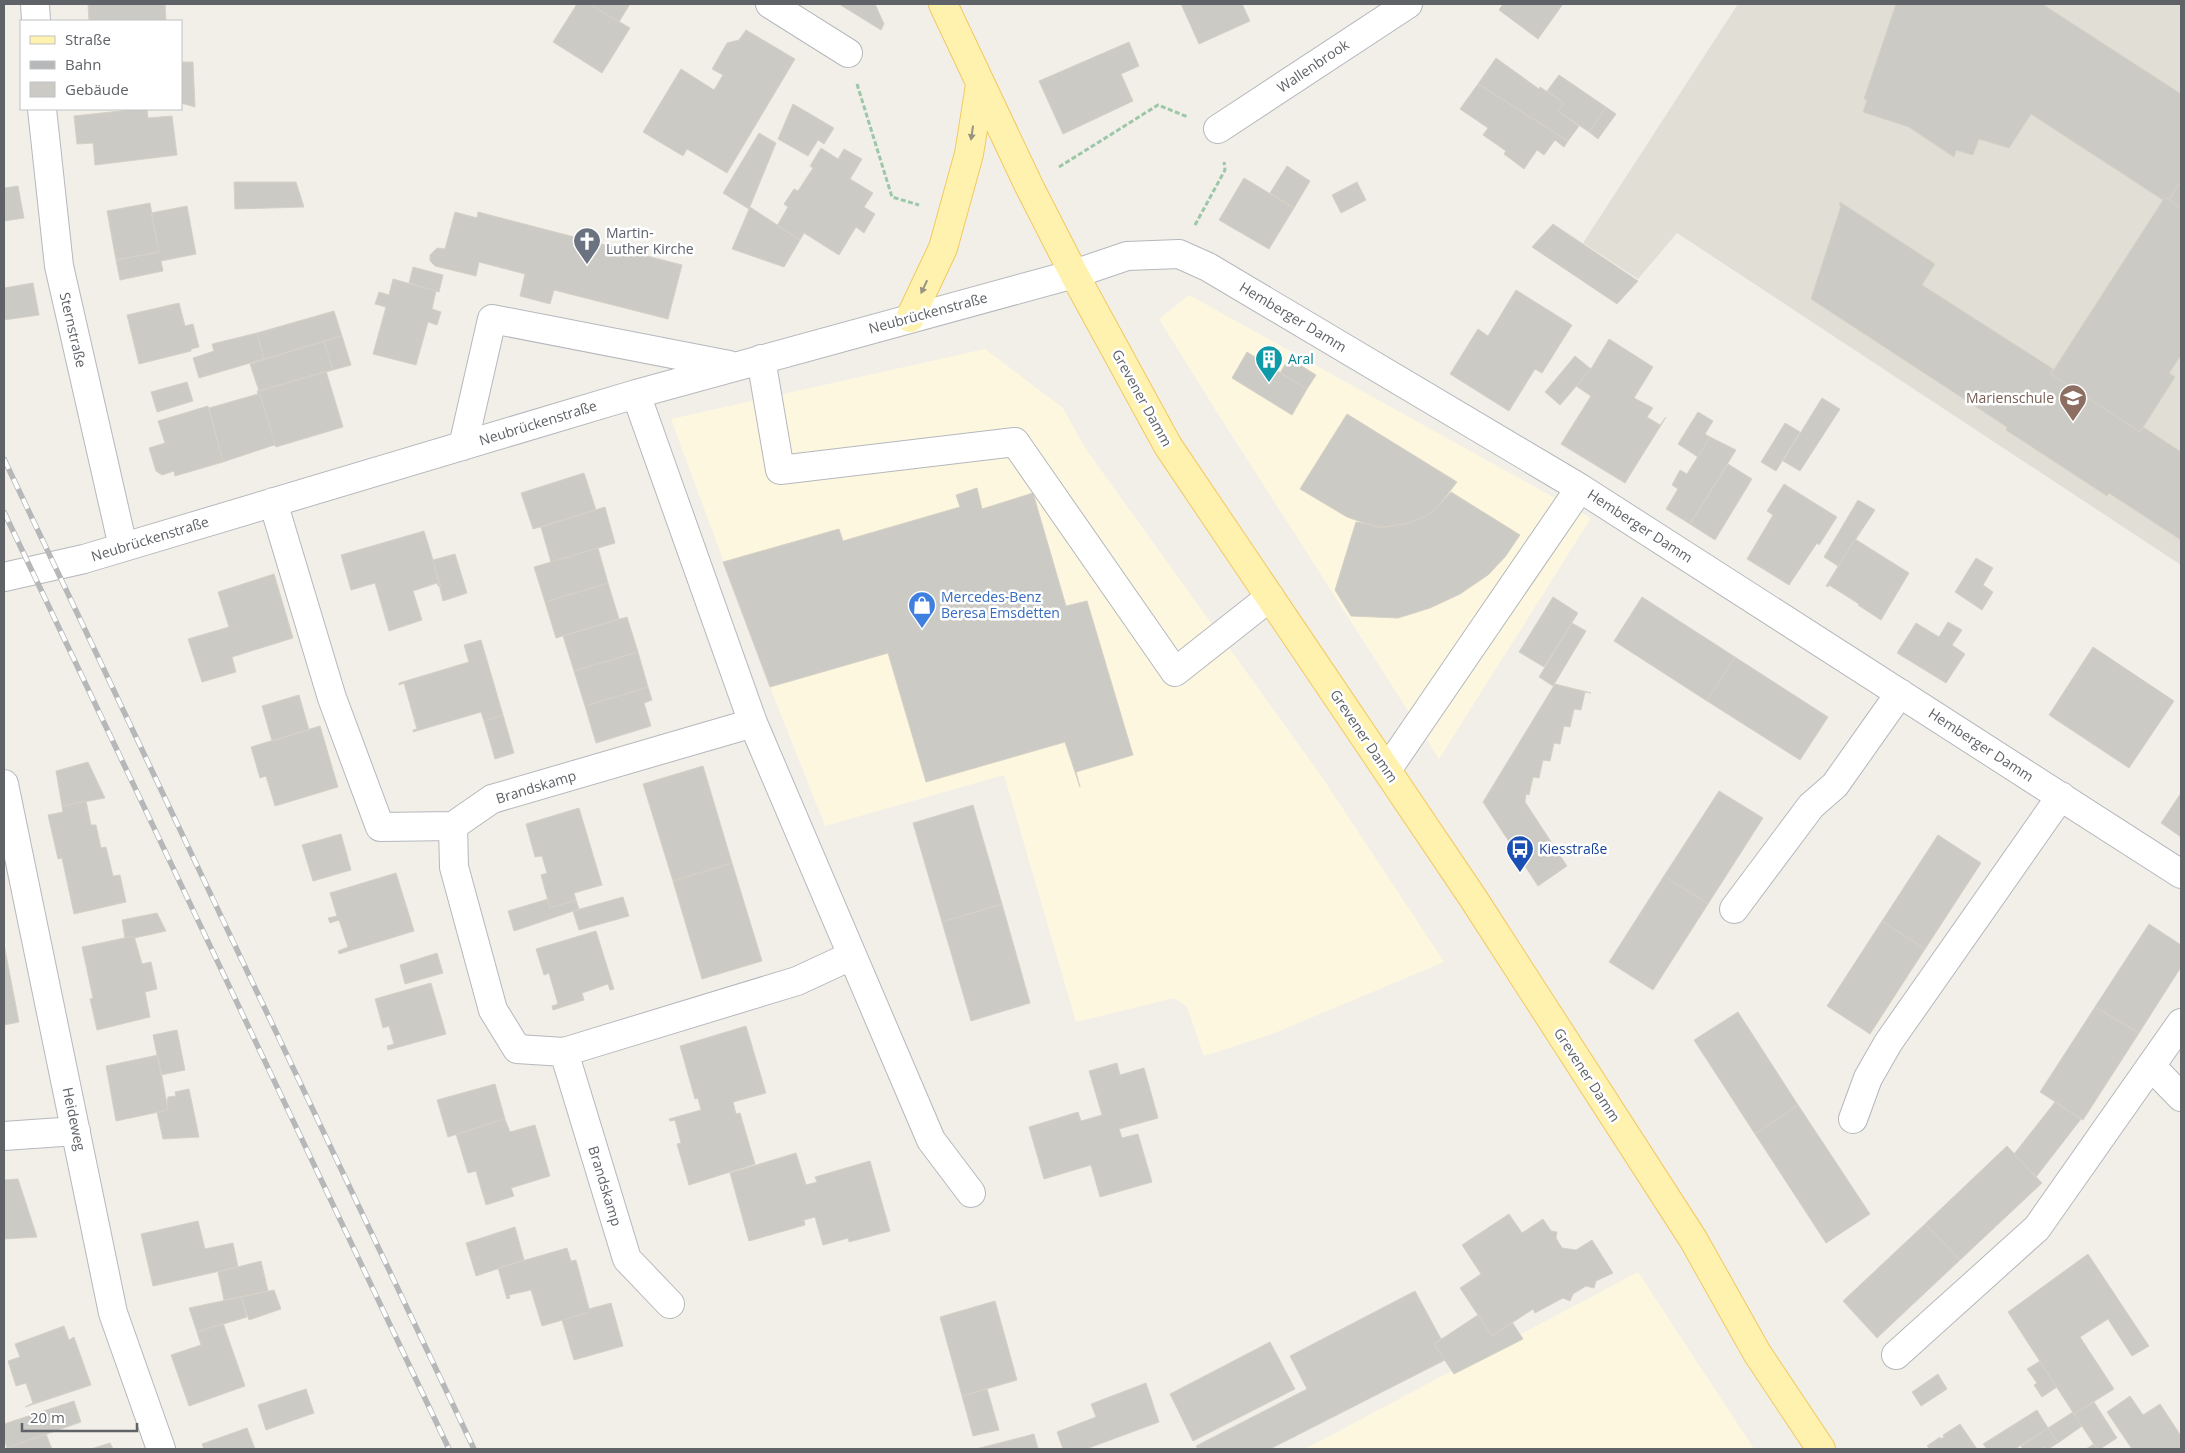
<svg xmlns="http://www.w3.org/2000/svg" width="2185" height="1453" viewBox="0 0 2185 1453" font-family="'Open Sans',sans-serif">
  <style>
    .commercial { fill: #fef7e0 }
    .education { fill: #e1ded6 }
    .building { fill: #cccac5; stroke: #d6d1c6 }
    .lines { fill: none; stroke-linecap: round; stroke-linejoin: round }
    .minor-casing { stroke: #b5b8bc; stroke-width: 30 }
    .major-casing { stroke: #f2c960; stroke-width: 30 }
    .path { stroke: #9cc7a9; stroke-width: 3; stroke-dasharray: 5 2.5; stroke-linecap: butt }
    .minor { stroke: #fff; stroke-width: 28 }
    .major { stroke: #fff2af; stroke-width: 28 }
    .rail-casing { stroke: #b6b7b8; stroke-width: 5.5 }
    .rail { stroke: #fff; stroke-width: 4; stroke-dasharray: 11; stroke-linecap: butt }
    .oneway { fill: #979581 }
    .labels { text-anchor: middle; stroke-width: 5; stroke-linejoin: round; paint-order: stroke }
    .street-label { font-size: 14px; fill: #5f6368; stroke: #fff }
    .worship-label { font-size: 14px; fill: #5b616d; stroke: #fff; text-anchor: start }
    .culture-label { font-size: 14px; fill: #0d838f; stroke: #fff; text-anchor: start }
    .education-label { font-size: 14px; fill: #785e54; stroke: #fff; text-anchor: end }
    .shop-label { font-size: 14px; fill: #366cbe; stroke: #fff; text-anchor: start }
    .transit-label { font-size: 14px; fill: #164399; stroke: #fff; text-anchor: start }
  </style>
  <rect width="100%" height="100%" fill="#f1efe8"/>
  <path class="commercial" d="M1189 295 1591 518 1439 759 1213 406 1159 319Z
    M985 349 1063 408 1085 448 1322 777 1444 962 1272 1034 1204 1056 1187 1007 1174 998 1076 1022 1004 775 825 826 770 687 671 419Z
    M1638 1272 1754 1449H1305Z"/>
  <path class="education" d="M1738 4H2181V565L1677 233 1638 279 1583 243Z"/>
  <path class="building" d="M88 4H165L166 21H89Z
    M577 4H589L630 28 602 73 553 42Z
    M589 4H630L619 22Z
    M839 4H875L884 24 881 30Z
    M1181 4H1242L1250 21 1199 44Z
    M1503 4H1563L1538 39 1499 10Z
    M1896 4H2042L2181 94V181L2169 200 2165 197 2163 200 2031 114 2009 148 1979 139 1973 155 1956 150 1954 157 1909 127 1863 112 1867 100 1864 99Z
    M746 30 795 59 727 173 687 149 683 156 643 132 681 69 714 90 723 75 712 69 727 43 739 40Z
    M1129 42 1139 66 1121 74 1133 101 1063 134 1039 81Z
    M1496 58 1539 89 1540 87 1564 103 1558 111 1579 126 1568 141 1478 84Z
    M181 62H193L195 107 181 103Z
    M1559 75 1606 107 1589 132 1558 111 1564 103 1547 91Z
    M1478 84 1568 141 1564 147 1555 140 1544 155 1537 150 1524 169 1504 154 1506 151 1483 135 1488 128 1460 109Z
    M793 104 834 128 824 144 818 140 808 156 778 139Z
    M1606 107 1616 114 1598 139 1589 132Z
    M139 109H147L148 118 172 116 177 155 95 165 93 143 77 144 74 116Z
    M759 133 776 143 749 209 723 193Z
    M821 148 838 159 844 149 862 159 850 179 873 193 864 207 875 214 864 233 856 227 839 255 804 233 800 240 777 226 788 207 784 204 794 189 798 191 813 168 810 166Z
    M1287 166 1310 181 1294 208 1270 193Z
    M1244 178 1294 208 1269 249 1219 220Z
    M2181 181V208L2169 200Z
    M234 182H296L304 207 235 209Z
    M1357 182 1366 200 1341 213 1332 195Z
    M18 186 24 218 4 221V188Z
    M2165 197 2181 208V355L2169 373 2175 377 2140 432 2051 374Z
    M1840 202 1935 264 1922 285 2053 369 2051 374 2140 432 2143 427 2181 452V540L2109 493 2107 496 2006 430 2007 427 1811 299 1841 206 1839 204Z
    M150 203 159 252 116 260 107 211Z
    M187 206 196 254 161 261 163 271 120 280 116 260 159 252 151 213Z
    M750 207 800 240 784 267 732 249Z
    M455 212 477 218 478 212 682 265 668 319 554 290 550 304 520 296 525 274 479 262 476 276 435 266 430 261V255L437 248 445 249Z
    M1553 224 1638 281 1617 304 1532 247Z
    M413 267 443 275 439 292 409 283Z
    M393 279 436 291 432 309 441 312 437 325 428 322 416 365 373 354 386 307 375 304 379 292 389 295Z
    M33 283 39 315 4 320V288Z
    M1516 290 1572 325 1542 373 1535 369 1509 411 1450 374 1478 329 1488 336Z
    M179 303 185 326 193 324 199 347 191 349V351L139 364 127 315Z
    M334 311 342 336 264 359 257 333Z
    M257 333 264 359 199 378 193 358 214 351 212 344Z
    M342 336 351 365 333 370 324 341Z
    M1609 339 1653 367 1634 398 1653 408 1647 417 1660 425 1666 417 1625 483 1561 444 1591 396 1576 386 1591 369Z
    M324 341 333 370 259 391 250 364Z
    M1247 352 1307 389 1292 415 1232 378Z
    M1575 356 1591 369 1560 405 1545 392Z
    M1289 358 1316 375 1307 389 1280 373Z
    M326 371 343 427 276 447 259 391Z
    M187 382 193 401 157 412 151 392Z
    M257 391H259L276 447 274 445 223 462 209 408 258 394Z
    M1822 398 1840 409 1800 471 1783 461Z
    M208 406 223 462 175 476 174 471 162 475 156 471 149 448 165 443 158 421Z
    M1698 412 1713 421 1705 434 1710 437 1698 457 1678 444Z
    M1347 414 1457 482 1437 508 1424 517 1408 523 1386 527H1376L1347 517 1300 489Z
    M1785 423 1800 432 1776 471 1761 462Z
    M1710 437 1736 450 1690 524 1666 509 1678 489 1672 485 1680 470 1687 474Z
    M1728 464 1752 479 1715 540 1690 524Z
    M584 473 596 510 533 529 521 493Z
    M1784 484 1837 517 1819 545 1817 543 1789 585 1747 559 1773 515 1767 511Z
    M977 488 982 509 1033 493 1066 606 1087 601 1133 755 1076 772 1080 787 1065 742 926 782 888 653 770 687 723 562 839 529 843 541 960 507 956 495Z
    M1451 492 1520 535 1505 557 1488 575 1460 594 1430 608 1398 618 1351 616 1335 590 1356 522 1386 527 1408 523 1424 517 1437 508Z
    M1858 500 1875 510 1838 566 1824 557Z
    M605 507 615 543 551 562 541 527Z
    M424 531 441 586H438L437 583 413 591 422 620 389 631 375 583 351 590 341 555Z
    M1855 539 1909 573 1881 620 1858 605 1859 604 1829 585 1828 587 1826 586Z
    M598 548 608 583 545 602 534 567Z
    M455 554 467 593 443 601 433 560Z
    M1976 558 1993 568 1983 585 1993 592 1982 610 1955 592Z
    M274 574 293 638 232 657 236 672 202 682 188 639 229 627 218 592Z
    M608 583 619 619 556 638 545 602Z
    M1553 597 1578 613 1544 667 1519 652Z
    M1642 597 1735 657 1707 701 1614 641Z
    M627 617 638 652 574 671 563 636Z
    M1948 622 1962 630 1952 645 1965 654 1946 683 1897 653 1916 623 1939 637Z
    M1572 623 1586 631 1553 686 1539 677Z
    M481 640 503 715 484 721 481 712 413 732V730L417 729 404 683 399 685V683L469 662 464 645Z
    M2093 647 2174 701 2129 768 2049 715Z
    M638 652 648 687 585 706 574 671Z
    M1735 657 1828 717 1800 760 1707 701Z
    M1555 684 1591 693 1585 692 1581 710 1574 709 1570 727 1564 726 1560 744 1554 743 1550 761 1543 760 1539 778 1533 777 1529 795 1526 794 1525 802 1567 866 1538 886 1483 802Z
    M648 687 652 700 644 703 651 726 596 743 585 706Z
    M299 695 309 730 272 741 262 706Z
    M503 715 514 753 495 759 484 721Z
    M320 726 338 787 275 806 266 776 260 778 251 747Z
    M88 762 105 798 62 806 56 771Z
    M703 766 732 863 673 881 643 784Z
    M1719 791 1763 818 1708 904 1664 876Z
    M2181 793V837L2161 823Z
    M86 801 91 825H96L101 848 106 847 113 876 120 875 126 902 74 914 62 858 58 859 48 815 63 812 62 806Z
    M973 805 1002 904 942 922 913 823Z
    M579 808 602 885 574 893 576 900 550 908 541 875 547 873 542 856 535 857 526 824Z
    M341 834 351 870 313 881 302 845Z
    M1938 835 1981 863 1925 949 1882 921Z
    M732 863 762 961 702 979 673 881Z
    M396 873 414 931 339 954 338 951 348 947 339 920 330 923 328 918 337 916 330 893Z
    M1664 876 1708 904 1653 990 1609 962Z
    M623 897 629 916 579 930 573 911Z
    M548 899 550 908 576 900 579 909 514 931 508 911Z
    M1002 904 1030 1003 971 1021 942 922Z
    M157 913 166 931 134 938V936L125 938 122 920Z
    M1882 921 1925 949 1870 1034 1827 1006Z
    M2149 924 2181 945V967L2139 1033 2095 1007Z
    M596 931 614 989 610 990 608 984 582 993 584 1000 553 1010 552 1006 558 1004 549 973 544 975 536 949Z
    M134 936 142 964 151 962 157 989 145 992 150 1017 97 1030 90 999 93 998 82 947Z
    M4 944 19 1022 4 1025Z
    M437 953 443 973 405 984 400 965Z
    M431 983 446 1034 388 1050 387 1046 394 1044 389 1026 383 1028 375 999Z
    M2095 1007 2139 1033 2083 1120 2040 1092Z
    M1738 1012 1798 1105 1755 1134 1694 1040Z
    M746 1026 766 1093 733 1102 736 1114 740 1113 755 1164 689 1185 677 1144 681 1143 675 1120 670 1121 669 1119 701 1110 698 1098 695 1099 680 1046Z
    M177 1030 185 1070 161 1075 153 1035Z
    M158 1055 168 1110 116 1121 106 1066Z
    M1117 1063 1120 1075 1144 1068 1158 1118 1119 1129 1122 1138 1138 1134 1152 1182 1100 1197 1091 1165 1044 1179 1029 1127 1078 1112 1081 1121 1102 1115 1089 1071Z
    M495 1084 505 1119 448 1137 437 1100Z
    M189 1089 199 1137 163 1139 157 1112 168 1110 167 1102 168 1097 176 1096 175 1092Z
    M2055 1102 2081 1119 2036 1177 2014 1154Z
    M1798 1105 1870 1214 1826 1243 1755 1134Z
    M505 1119 510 1132 535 1125 550 1176 511 1188 514 1196 486 1205 476 1171 468 1173 456 1134Z
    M2007 1146 2042 1183 1960 1260 1925 1224Z
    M796 1153 806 1185 817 1182 815 1177 870 1161 890 1231 849 1242 848 1238 823 1245 815 1217 804 1220 805 1225 749 1241 730 1173Z
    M18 1179 37 1237 4 1239V1180Z
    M1509 1214 1522 1233 1543 1219 1551 1231 1557 1232 1556 1238 1562 1248 1576 1250 1592 1240 1613 1273 1596 1281 1594 1288 1586 1286 1573 1294 1570 1301 1563 1298 1535 1313 1533 1309 1492 1336 1460 1288 1481 1274 1462 1245Z
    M198 1221 205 1249 233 1243 238 1267 153 1286 141 1234Z
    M1925 1224 1960 1260 1877 1338 1843 1301Z
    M515 1227 524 1260 476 1276 466 1243Z
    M567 1248 571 1261 576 1260 590 1312 542 1326 531 1290 509 1295 510 1298 507 1299 498 1268Z
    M2088 1254 2149 1346 2132 1356 2108 1319 2080 1337 2114 1389 2074 1414 2008 1312Z
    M261 1261 268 1291 224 1300 218 1272Z
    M274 1290 281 1309 249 1320 241 1297Z
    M1415 1291 1441 1339 1434 1344 1445 1360 1270 1449H1198L1196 1446 1307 1389 1290 1356Z
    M241 1297 247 1317 197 1332 189 1308Z
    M995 1301 1017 1380 962 1396 940 1317Z
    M611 1303 623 1346 574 1360 562 1320 590 1312 589 1309Z
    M1478 1315 1492 1336 1512 1322 1523 1339 1454 1374 1434 1344Z
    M223 1323 245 1386 189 1406 171 1355 201 1345 197 1332Z
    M64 1326 69 1340 74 1337 91 1385 25 1407 33 1403 26 1383 16 1386 8 1361 20 1357 15 1344Z
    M1270 1342 1295 1389 1193 1441 1170 1394Z
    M2040 1361 2057 1387 2042 1397 2034 1385 2037 1383 2027 1369Z
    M1938 1374 1947 1389 1921 1406 1912 1392Z
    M1146 1383 1159 1422 1086 1449H1063L1057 1432 1096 1417 1091 1404Z
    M306 1389 314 1413 266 1430 258 1405Z
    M987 1389 999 1430 973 1436 962 1396Z
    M2130 1396 2143 1415 2160 1404 2181 1436V1449H2132L2107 1412Z
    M74 1401 81 1422 7 1448 4 1438V1424Z
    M2094 1402 2117 1438 2100 1449H2097L2074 1414Z
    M2037 1410 2048 1428 2015 1449H1987L1983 1444Z
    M2073 1412 2082 1426 2058 1443 2048 1428Z
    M1960 1424 1977 1449H1926L1929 1448 1927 1446 1940 1437 1941 1439 1944 1437 1943 1435Z
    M247 1428 255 1449H204L202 1444Z
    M2048 1428 2058 1443 2048 1449 2044 1447 2041 1449H2023L2021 1446Z
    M46 1434 52 1449H7V1448Z
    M1034 1434 1038 1449H976Z
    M110 1443 113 1449H91Z
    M2094 1444 2097 1449H2086Z"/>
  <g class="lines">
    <g class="minor-casing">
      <path id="minor" d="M35 4 36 21
        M770 4 848 53
        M42 109 59 266 123 547
        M1218 129 1408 4
        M761 359 780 470 1015 442 1175 672 1270 597
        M636 394 753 723 931 1140 971 1193
        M463 446 492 319 729 365
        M273 502 332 698 380 827 453 826
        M4 577 84 559 636 394 1074 274 1127 256 1179 254 1208 267 1580 488 2181 874
        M1387 770 1580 488
        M4 784 113 1313 161 1449
        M1734 909 1811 806 1835 785 1900 693
        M564 1052 797 981 851 956
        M2151 1066 2181 1097
        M1853 1119 1868 1078 1888 1043 2061 796
        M4 1136 76 1131
        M670 1304 627 1259 564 1052 517 1049 493 1010 454 867 453 826 492 799 753 723
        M1896 1355 2037 1228 2181 1023"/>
    </g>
    <g class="major-casing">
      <path id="major" d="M943 4 1029 186 1074 274 1168 446 1473 898 1693 1239 1757 1353 1821 1449
        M910 318 943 248 969 154 980 85"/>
    </g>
    <path class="path" d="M857 84 892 197 919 205
      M1059 167 1158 105 1188 117
      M1195 225 1225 170 1224 162"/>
    <use href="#minor" class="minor"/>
    <use href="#major" class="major"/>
    <g class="rail-casing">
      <path id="rail" d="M4 459 474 1449
        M4 512 449 1449"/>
    </g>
    <use href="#rail" class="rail"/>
  </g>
  <defs><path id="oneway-solid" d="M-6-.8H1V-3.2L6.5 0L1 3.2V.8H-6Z" transform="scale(1.25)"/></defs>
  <g class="oneway">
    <use href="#oneway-solid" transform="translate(972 133) rotate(98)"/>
    <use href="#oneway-solid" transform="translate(924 287) rotate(115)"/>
  </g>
  <defs>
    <g id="church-pin" transform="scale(1.4375)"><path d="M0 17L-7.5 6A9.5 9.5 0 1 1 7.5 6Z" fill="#6b7280" stroke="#fff"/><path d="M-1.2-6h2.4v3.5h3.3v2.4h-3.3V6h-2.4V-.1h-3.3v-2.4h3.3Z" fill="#fff"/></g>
    <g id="building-pin" transform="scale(1.4375)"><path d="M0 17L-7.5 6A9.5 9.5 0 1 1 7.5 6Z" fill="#0f9aa8" stroke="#fff"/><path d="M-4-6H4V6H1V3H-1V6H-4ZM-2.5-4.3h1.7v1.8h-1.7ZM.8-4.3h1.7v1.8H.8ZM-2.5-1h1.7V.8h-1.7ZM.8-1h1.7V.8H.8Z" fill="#fff"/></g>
    <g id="school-pin" transform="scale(1.4375)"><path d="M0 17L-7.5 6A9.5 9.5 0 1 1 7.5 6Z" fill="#8d6e63" stroke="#fff"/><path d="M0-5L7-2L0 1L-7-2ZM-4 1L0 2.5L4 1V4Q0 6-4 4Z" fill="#fff"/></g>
    <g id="shop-pin" transform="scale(1.4375)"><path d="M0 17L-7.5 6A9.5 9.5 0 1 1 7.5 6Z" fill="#3f7fe0" stroke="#fff"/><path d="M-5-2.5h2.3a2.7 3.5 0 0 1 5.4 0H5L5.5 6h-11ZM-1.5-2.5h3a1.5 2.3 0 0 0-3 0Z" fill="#fff"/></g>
    <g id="bus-pin" transform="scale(1.4375)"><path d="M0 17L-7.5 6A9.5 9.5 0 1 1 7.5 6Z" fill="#1a4fb4" stroke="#fff"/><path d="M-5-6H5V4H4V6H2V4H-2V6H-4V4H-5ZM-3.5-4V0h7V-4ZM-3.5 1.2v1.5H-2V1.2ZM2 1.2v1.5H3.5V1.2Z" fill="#fff"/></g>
  </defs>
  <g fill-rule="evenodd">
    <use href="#church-pin" x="587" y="241"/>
    <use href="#building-pin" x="1269" y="359"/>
    <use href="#school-pin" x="2073" y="398"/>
    <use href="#shop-pin" x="922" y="605"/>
    <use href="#bus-pin" x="1520" y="849"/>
  </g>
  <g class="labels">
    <g class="street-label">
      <text transform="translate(1313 66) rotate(-34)" y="5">Wallenbrook</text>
      <text transform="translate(928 313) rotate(-15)" y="5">Neubrückenstraße</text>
      <text transform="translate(1293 317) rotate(31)" y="5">Hemberger Damm</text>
      <text transform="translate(73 330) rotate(77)" y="5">Sternstraße</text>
      <text transform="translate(1142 398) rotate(61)" y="5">Grevener Damm</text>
      <text transform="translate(538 423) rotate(-17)" y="5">Neubrückenstraße</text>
      <text transform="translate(1640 526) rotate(33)" y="5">Hemberger Damm</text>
      <text transform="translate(150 539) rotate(-17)" y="5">Neubrückenstraße</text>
      <text transform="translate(1364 736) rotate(56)" y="5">Grevener Damm</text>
      <text transform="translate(1981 745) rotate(33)" y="5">Hemberger Damm</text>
      <text transform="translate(536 787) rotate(-17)" y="5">Brandskamp</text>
      <text transform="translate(1587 1075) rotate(57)" y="5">Grevener Damm</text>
      <text transform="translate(74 1119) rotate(78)" y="5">Heideweg</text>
      <text transform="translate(605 1186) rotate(73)" y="5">Brandskamp</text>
    </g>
    <g class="worship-label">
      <text x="606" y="238">Martin-<tspan x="606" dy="16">Luther Kirche</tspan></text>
    </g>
    <g class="culture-label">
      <text x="1288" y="364">Aral</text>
    </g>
    <g class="education-label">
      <text x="2054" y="403">Marienschule</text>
    </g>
    <g class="shop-label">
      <text x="941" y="602">Mercedes-Benz<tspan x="941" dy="16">Beresa Emsdetten</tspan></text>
    </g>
    <g class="transit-label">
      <text x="1539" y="854">Kiesstraße</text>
    </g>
  </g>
  <rect width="2185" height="1453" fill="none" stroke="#5f6368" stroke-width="10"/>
  <rect x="20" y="20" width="162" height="90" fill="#ffffff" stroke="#bfc1c3"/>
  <rect x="30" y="36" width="25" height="8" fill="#fff2af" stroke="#bfc1c3"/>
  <text x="65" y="45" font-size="15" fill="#5f6368">Straße</text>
  <rect x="30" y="61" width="25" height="8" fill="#b6b7b8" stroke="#bfc1c3"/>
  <text x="65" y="70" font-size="15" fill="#5f6368">Bahn</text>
  <rect x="30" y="82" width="25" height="15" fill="#cccac5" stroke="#bfc1c3"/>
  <text x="65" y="95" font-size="15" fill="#5f6368">Gebäude</text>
  <path d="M22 1423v8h115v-8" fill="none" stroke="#5f6368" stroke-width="2.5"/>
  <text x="30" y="1423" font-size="15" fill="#5f6368" stroke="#ffffff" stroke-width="4" paint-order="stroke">20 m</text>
</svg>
